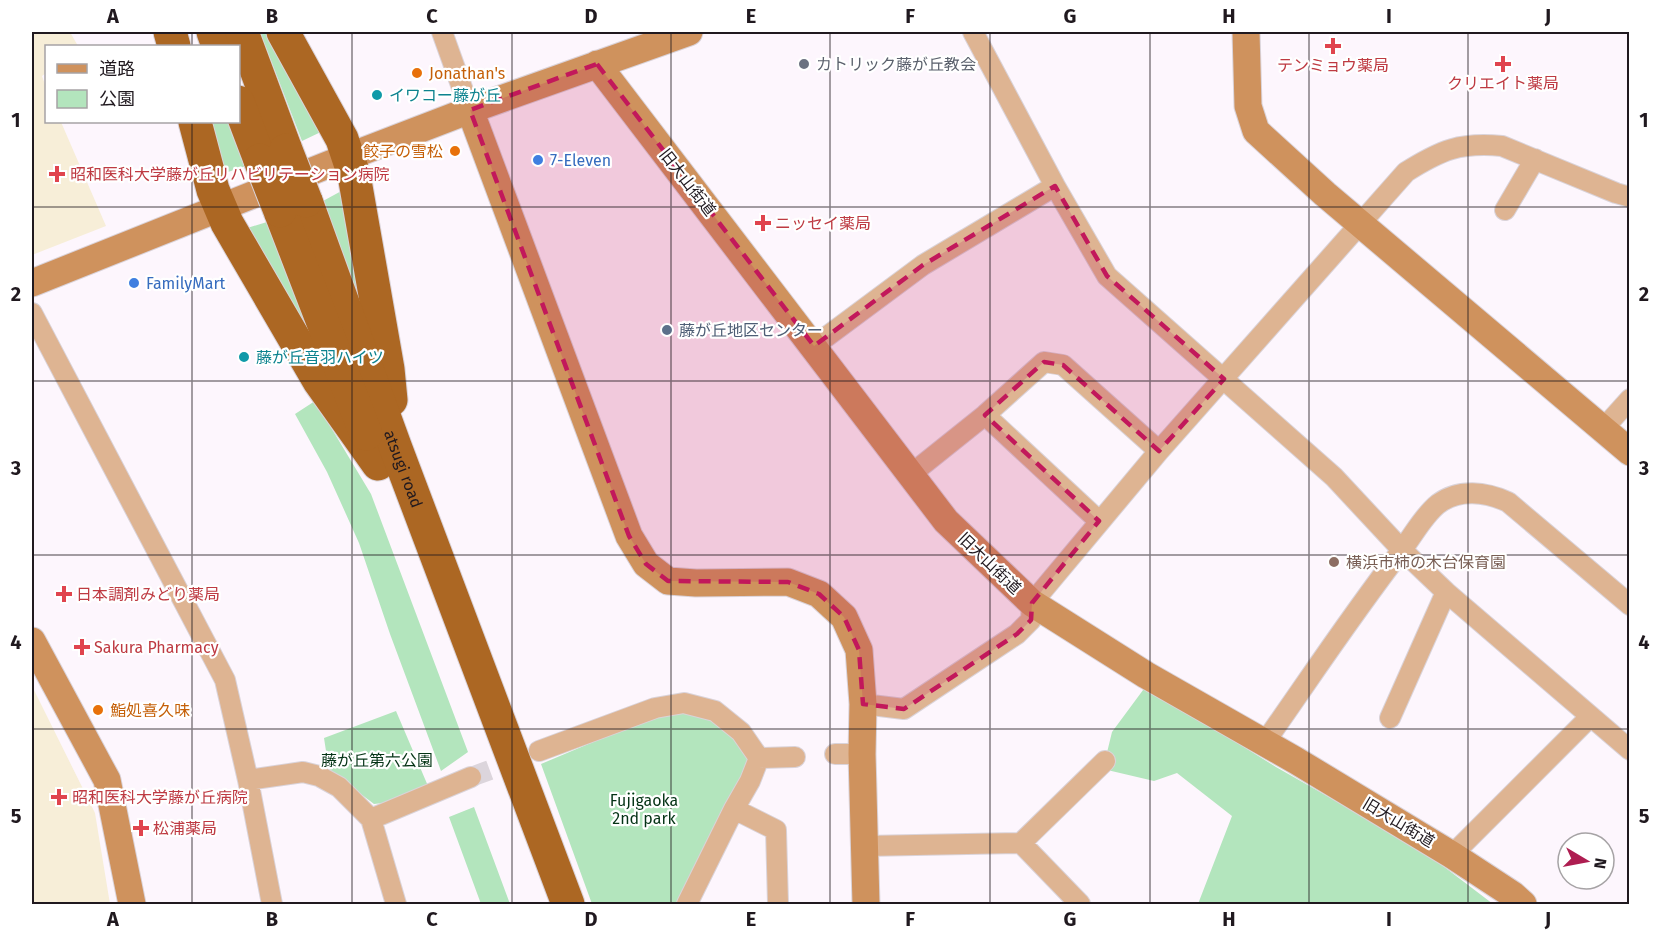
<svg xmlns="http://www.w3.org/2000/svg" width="1661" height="936" viewBox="0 0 1661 936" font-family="'Fira Sans','Noto Sans JP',sans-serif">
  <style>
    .medical { fill: #f7eed8 }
    .green { fill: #b3e5bd }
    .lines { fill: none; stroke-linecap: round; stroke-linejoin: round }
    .street-tunnel { stroke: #dcd5dc; stroke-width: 20; stroke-dasharray: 20 10; stroke-linecap: butt }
    .street-casing { stroke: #dad3d9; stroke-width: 22 }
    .secondary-casing { stroke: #dad3d9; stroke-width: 29 }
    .highway-casing { stroke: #dad3d9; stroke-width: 35 }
    .street { stroke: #deb492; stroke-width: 20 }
    .secondary { stroke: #cf925d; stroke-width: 27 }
    .highway { stroke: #ac6723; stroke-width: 33 }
    .highway-bridge-casing { stroke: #dad3d9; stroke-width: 35; stroke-linecap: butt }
    .highway-bridge { stroke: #ac6723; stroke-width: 33 }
    .marked { fill: #c2185b; fill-opacity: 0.2; stroke: #c2185b; stroke-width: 4.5; stroke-dasharray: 12 8; stroke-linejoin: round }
    .grid { fill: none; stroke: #20191f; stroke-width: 1.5; stroke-opacity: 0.55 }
    .health-dot { fill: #e0444e; stroke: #fff; stroke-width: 2 }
    .worship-dot { fill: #6b7280; stroke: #fff; stroke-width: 2 }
    .food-dot { fill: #e8710a; stroke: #fff; stroke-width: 2 }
    .culture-dot { fill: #0f9aa8; stroke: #fff; stroke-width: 2 }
    .shop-dot { fill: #3f7fe0; stroke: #fff; stroke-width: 2 }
    .service-dot { fill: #5c6f8a; stroke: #fff; stroke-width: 2 }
    .education-dot { fill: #8d6e63; stroke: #fff; stroke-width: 2 }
    .labels { text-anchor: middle; stroke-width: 4.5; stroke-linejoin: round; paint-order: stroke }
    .worship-label { font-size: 16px; fill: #5b616d; stroke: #fff; text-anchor: start }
    .health-label { font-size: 16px; fill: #be3a42; stroke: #fff; text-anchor: start }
    .food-label { font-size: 16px; fill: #c56008; stroke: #fff; text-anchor: start }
    .culture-label { font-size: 16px; fill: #0d838f; stroke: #fff; text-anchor: start }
    .shop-label { font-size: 16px; fill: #366cbe; stroke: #fff; text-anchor: start }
    .street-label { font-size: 16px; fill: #20191f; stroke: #fff }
    .service-label { font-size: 16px; fill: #4e5e75; stroke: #fff; text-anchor: start }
    .education-label { font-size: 16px; fill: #785e54; stroke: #fff; text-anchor: start }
    .park-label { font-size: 16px; fill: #043315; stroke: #fff }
    .neatline { fill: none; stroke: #20191f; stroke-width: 2 }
    .grid-label { font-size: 20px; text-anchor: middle; font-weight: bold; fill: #20191f }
  </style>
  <rect width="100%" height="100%" fill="#fdf6fd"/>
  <path class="medical" d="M32 32H70L78 46H46V73L42 76 46 87V122H61L106 226 32 255Z
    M32 686 95 813 110 904H32Z"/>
  <path class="green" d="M260 32H273L325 130 302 141Z
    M203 122H230L246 166 216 176Z
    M345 189 373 338 323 201Z
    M267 222 321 363 244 229Z
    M315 401 371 494 468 752 441 771 390 634 359 543 327 472 295 414Z
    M1146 686 1276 767 1422 850 1493 904H1198L1232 816 1177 773 1154 781 1103 769 1112 732Z
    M396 711 428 786 383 803 374 804 341 779 330 777 324 738Z
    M686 711 712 720 738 738 752 759 687 904H592L541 764 657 715Z
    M474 807 510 904H481L449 817Z"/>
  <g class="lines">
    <path class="street-tunnel" d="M471 777 522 758"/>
    <g class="street-casing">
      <path id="street" d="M442 32 470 110
        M973 32 1055 186 1107 276 1334 477 1402 550 1446 592 1630 750
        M1505 210 1535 159
        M32 313 225 680 248 780 272 904
        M814 346 923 265 1055 186
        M985 415 1099 521
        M1603 429 1630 399
        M910 475 985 415 1044 362 1063 365 1159 451
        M863 704 904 709 1017 634 1031 620 1032 603 1159 451 1406 172C1441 150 1460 142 1502 146L1616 193 1630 197
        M1390 718 1446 592
        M1265 742C1310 678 1353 613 1401 551 1413 536 1423 516 1438 504 1459 488 1486 492 1508 502L1630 605
        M539 751 655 708 684 703 715 711 741 732 759 758 750 781 734 809 687 904
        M835 754H862
        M759 758 795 757
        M248 780 303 772 319 776 339 787 371 819 396 904
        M734 809 776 830 778 904
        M371 819 471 777
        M1021 843 1080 904
        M865 846 1021 843 1105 761
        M1452 855 1590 717"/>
    </g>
    <g class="secondary-casing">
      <path id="secondary" d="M1246 32 1248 106 1256 131 1325 194 1630 452
        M597 64 946 521 1032 603 1146 675 1295 760 1452 855 1513 895 1523 904
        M470 110 629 536 646 564 668 581 696 583 788 582 819 594 844 617 859 650 863 704 862 754 866 904
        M32 283 340 160 470 110 689 32
        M32 641 107 780 132 904"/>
    </g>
    <g class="highway-casing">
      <g id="highway">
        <path d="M170 32 174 46"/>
        <path d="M213 32 218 46"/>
        <path d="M242 32 286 150"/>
        <path d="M283 32 342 139 354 175 388 369 391 400"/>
        <path d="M238 102 260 160"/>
        <path d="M195 122 213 190 227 223 319 381 378 464"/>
        <path id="s1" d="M306 201 395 446 568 904"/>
        <path d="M280 211 366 434"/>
      </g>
    </g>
    <use href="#street" class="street"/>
    <use href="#secondary" class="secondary"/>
    <use href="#highway" class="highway"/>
    <g class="highway-bridge-casing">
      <path id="highway-bridge" d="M286 150 306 201
        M260 160 280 211"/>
    </g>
    <use href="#highway-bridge" class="highway-bridge"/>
  </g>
  <path class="marked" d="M597 64 814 346 923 265 1055 186 1107 276 1224 379 1159 451 1063 365 1044 362 985 415 1099 521 1032 603 1031 620 1017 634 904 709 863 704 859 650 844 617 819 594 788 582 668 581 646 564 629 536 470 110Z"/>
  <path class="grid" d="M192 32V46M352 32V904M512 32V904M671 32V904M830 32V904M990 32V904M1150 32V904M1309 32V904M1468 32V904M192 122V904M32 207H1630M32 381H1630M32 555H1630M32 729H1630"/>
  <g class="health-dot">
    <path d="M1330 37h6v6h6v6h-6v6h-6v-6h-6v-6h6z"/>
    <path d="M1500 55h6v6h6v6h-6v6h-6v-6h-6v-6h6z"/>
    <path d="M54 165h6v6h6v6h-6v6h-6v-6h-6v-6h6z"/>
    <path d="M760 214h6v6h6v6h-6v6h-6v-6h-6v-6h6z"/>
    <path d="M61 585h6v6h6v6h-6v6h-6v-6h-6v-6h6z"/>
    <path d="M79 638h6v6h6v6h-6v6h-6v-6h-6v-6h6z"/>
    <path d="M56 788h6v6h6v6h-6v6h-6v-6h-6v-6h6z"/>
    <path d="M138 819h6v6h6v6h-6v6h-6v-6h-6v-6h6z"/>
  </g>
  <circle class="worship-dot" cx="804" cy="64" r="6"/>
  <g class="food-dot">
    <circle cx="417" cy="73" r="6"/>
    <circle cx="455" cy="151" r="6"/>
    <circle cx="98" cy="710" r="6"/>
  </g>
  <g class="culture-dot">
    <circle cx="377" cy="95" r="6"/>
    <circle cx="244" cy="357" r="6"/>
  </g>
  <g class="shop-dot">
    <circle cx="538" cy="160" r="6"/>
    <circle cx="134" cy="283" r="6"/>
  </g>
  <circle class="service-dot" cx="667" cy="330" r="6"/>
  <circle class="education-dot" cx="1334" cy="562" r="6"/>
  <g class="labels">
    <g class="worship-label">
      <text x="816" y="70">カトリック藤が丘教会</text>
    </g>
    <g class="health-label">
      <text x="1333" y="71" text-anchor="middle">テンミョウ薬局</text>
      <text x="1503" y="89" text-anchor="middle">クリエイト薬局</text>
      <text x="70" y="180">昭和医科大学藤が丘リハビリテーション病院</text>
      <text x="775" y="229">ニッセイ薬局</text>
      <text x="76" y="600">日本調剤みどり薬局</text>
      <text x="94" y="653">Sakura Pharmacy</text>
      <text x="72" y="803">昭和医科大学藤が丘病院</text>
      <text x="153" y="834">松浦薬局</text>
    </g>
    <g class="food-label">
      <text x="429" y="79">Jonathan's</text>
      <text x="443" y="157" text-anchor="end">餃子の雪松</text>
      <text x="110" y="716">鮨処喜久味</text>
    </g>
    <g class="culture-label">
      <text x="389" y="101">イワコー藤が丘</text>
      <text x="256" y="363">藤が丘音羽ハイツ</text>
    </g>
    <g class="shop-label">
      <text x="550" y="166">7-Eleven</text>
      <text x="146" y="289">FamilyMart</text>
    </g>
    <g class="street-label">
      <text transform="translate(688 182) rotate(52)" y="6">旧大山街道</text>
      <text dy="6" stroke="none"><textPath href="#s1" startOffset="285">atsugi road</textPath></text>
      <text transform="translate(990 563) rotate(44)" y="6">旧大山街道</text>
      <text transform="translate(1399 822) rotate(31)" y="6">旧大山街道</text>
    </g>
    <g class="service-label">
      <text x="679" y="336">藤が丘地区センター</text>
    </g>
    <g class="education-label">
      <text x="1346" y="568">横浜市柿の木台保育園</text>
    </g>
    <g class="park-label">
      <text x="377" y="766">藤が丘第六公園</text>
      <text x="644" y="806">Fujigaoka<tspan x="644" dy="18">2nd park</tspan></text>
    </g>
  </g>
  <rect width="1661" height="936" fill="none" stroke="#ffffff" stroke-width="66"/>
  <rect x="45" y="45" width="195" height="78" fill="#ffffff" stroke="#a6a3a5" stroke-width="1.5"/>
  <rect x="57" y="64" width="30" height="9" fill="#cf925d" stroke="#a6a3a5" stroke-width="1.5"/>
  <text x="99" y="75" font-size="18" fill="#20191f">道路</text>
  <rect x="57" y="90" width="30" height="18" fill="#b3e5bd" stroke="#a6a3a5" stroke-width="1.5"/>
  <text x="99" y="105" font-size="18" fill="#20191f">公園</text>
  <g transform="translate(1586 861) rotate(100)"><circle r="28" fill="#ffffff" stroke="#a6a3a5" stroke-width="1.5"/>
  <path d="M0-4.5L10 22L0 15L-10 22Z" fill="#ae1d51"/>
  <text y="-9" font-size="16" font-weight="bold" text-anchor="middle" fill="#20191f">N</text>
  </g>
  <rect x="33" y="33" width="1595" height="870" class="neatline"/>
  <g class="grid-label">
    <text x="113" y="23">A</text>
    <text x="272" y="23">B</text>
    <text x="432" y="23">C</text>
    <text x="591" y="23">D</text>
    <text x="751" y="23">E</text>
    <text x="910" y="23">F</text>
    <text x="1070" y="23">G</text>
    <text x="1229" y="23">H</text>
    <text x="1389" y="23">I</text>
    <text x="1548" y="23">J</text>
    <text x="16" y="127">1</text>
    <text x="1644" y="127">1</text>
    <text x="16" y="301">2</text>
    <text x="1644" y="301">2</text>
    <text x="16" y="475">3</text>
    <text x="1644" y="475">3</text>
    <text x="16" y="649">4</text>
    <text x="1644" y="649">4</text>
    <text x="16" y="823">5</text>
    <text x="1644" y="823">5</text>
    <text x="113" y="926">A</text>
    <text x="272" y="926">B</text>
    <text x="432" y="926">C</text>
    <text x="591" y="926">D</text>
    <text x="751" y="926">E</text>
    <text x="910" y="926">F</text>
    <text x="1070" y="926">G</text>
    <text x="1229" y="926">H</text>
    <text x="1389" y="926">I</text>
    <text x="1548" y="926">J</text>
  </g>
</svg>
